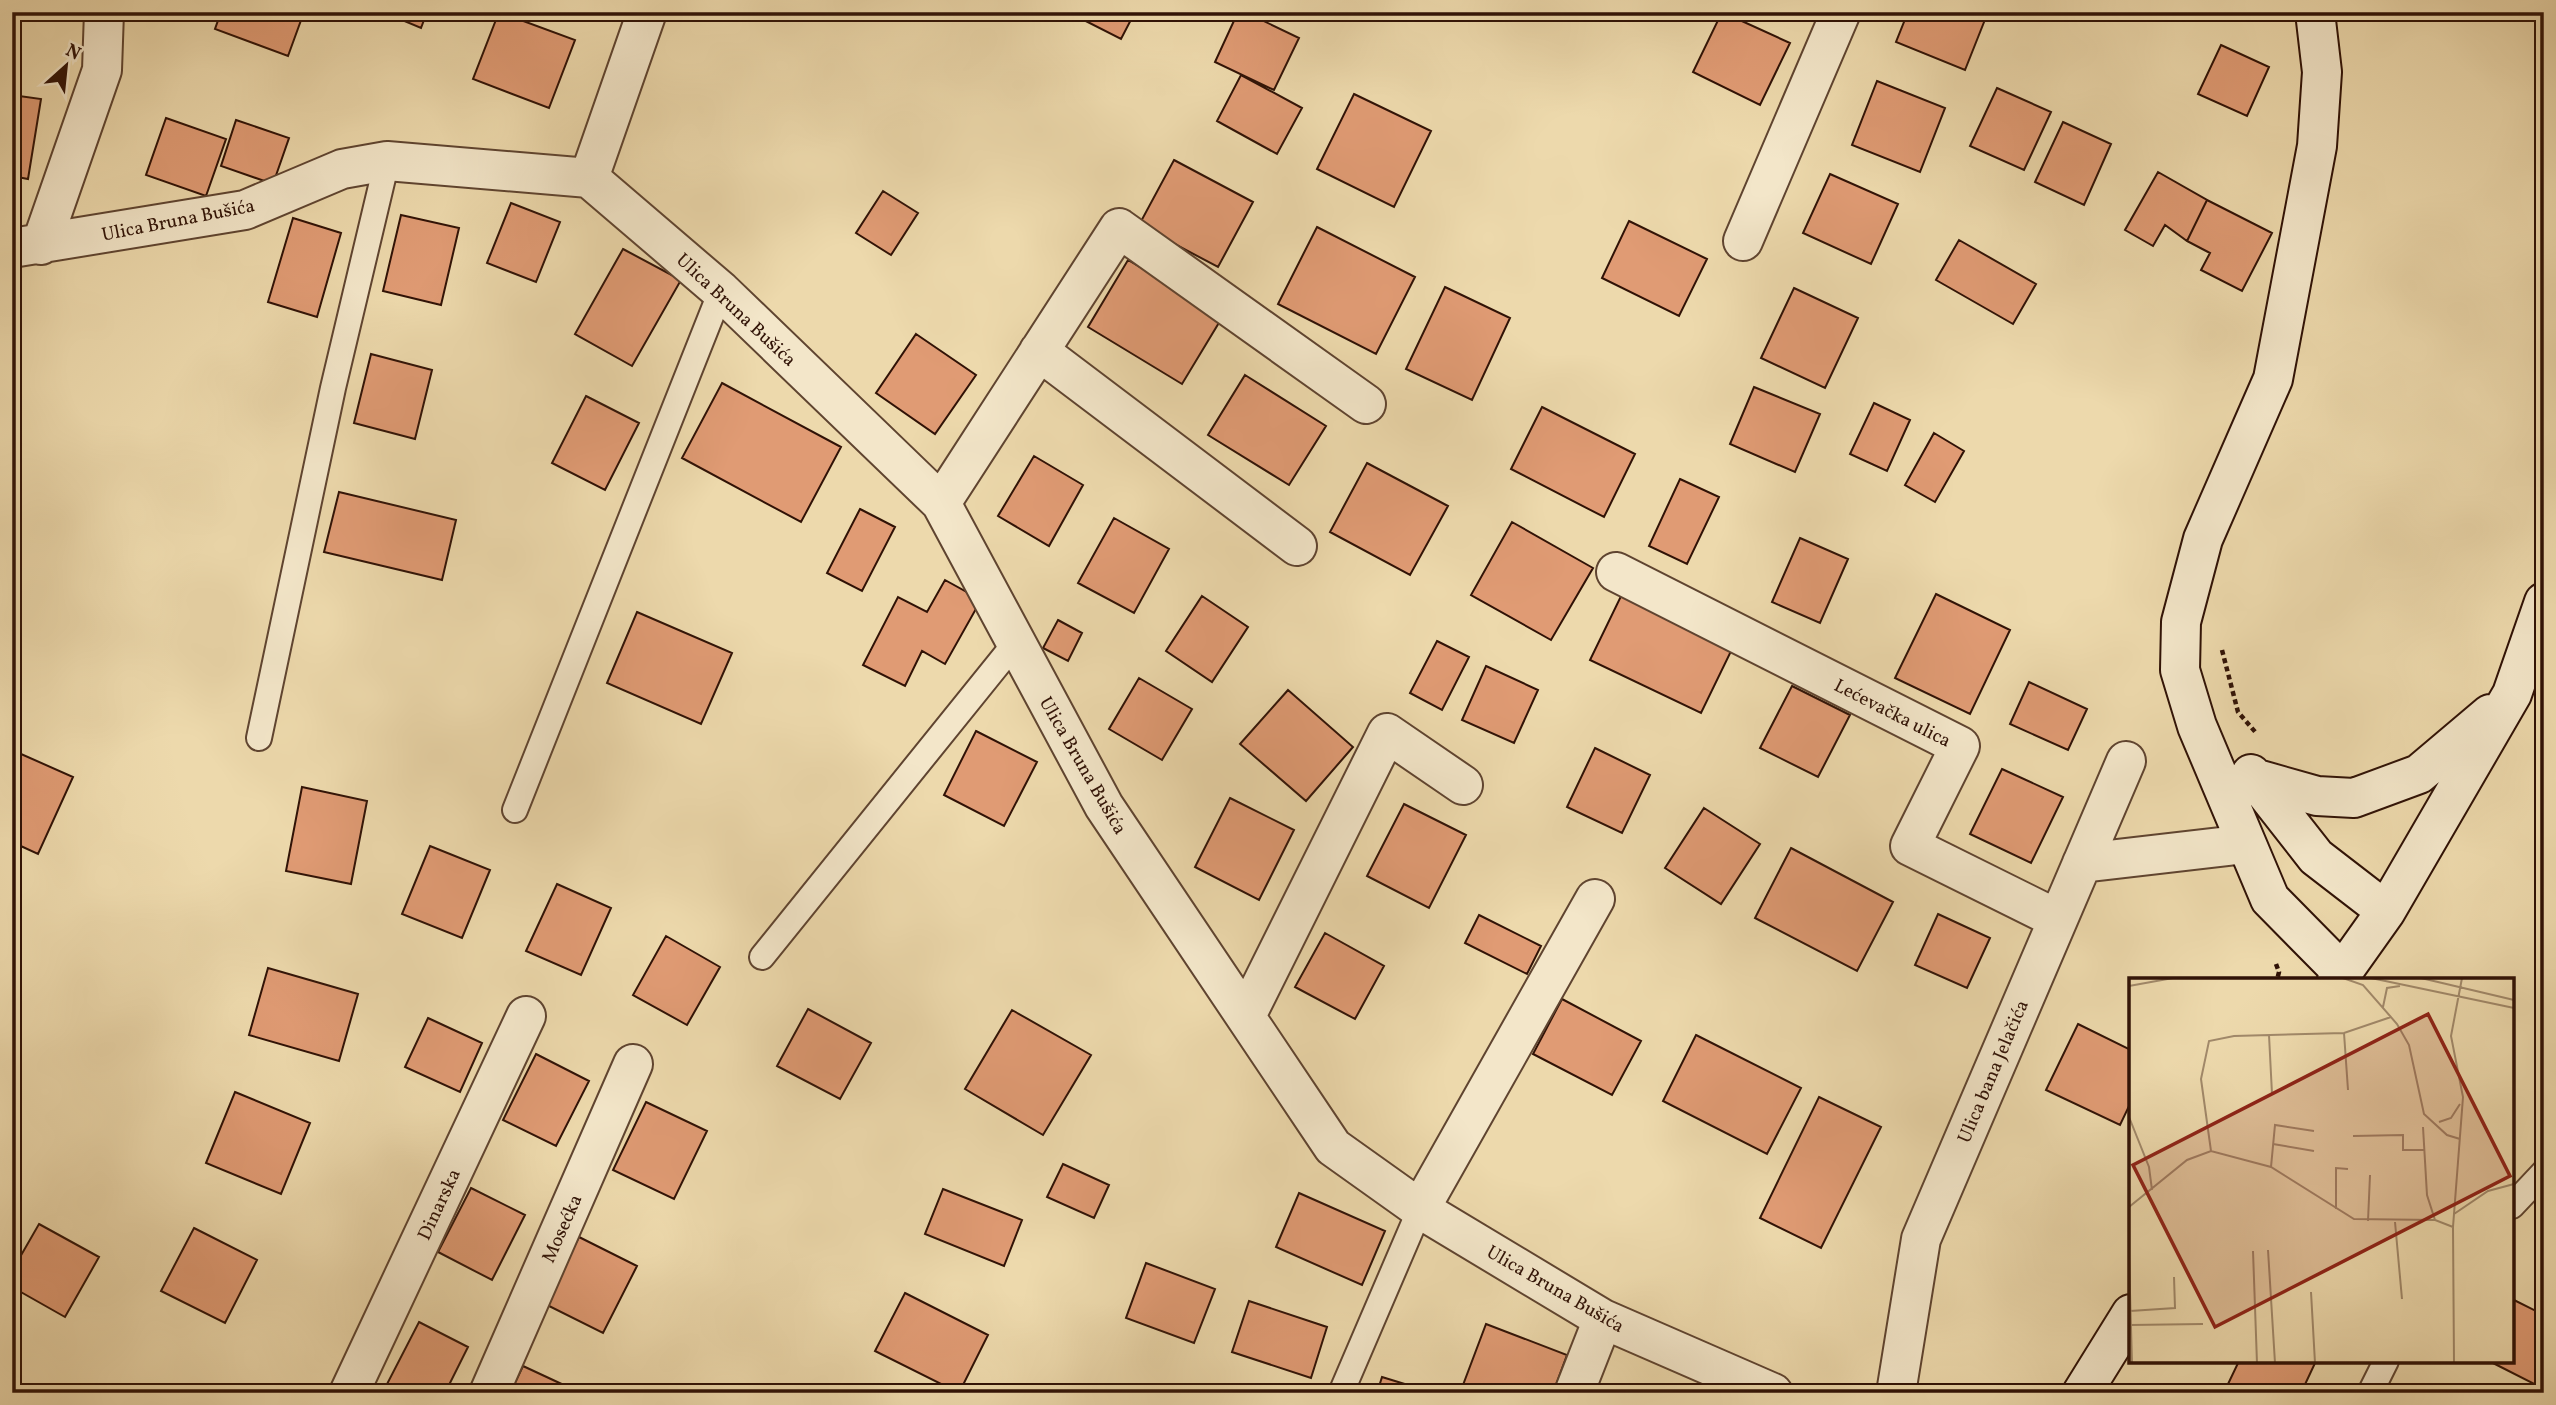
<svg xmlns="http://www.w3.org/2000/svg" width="2556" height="1405" viewBox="0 0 2556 1405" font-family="Vollkorn,serif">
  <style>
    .building { fill: #e09b74; stroke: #301206; stroke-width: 2 }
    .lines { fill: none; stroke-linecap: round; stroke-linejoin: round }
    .service-casing { stroke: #5f4430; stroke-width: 28 }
    .minor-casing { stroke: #5f4430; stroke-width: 42 }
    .secondary-casing { stroke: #301206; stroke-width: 42 }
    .path { stroke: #301206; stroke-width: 4.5; stroke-dasharray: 5 3.5; stroke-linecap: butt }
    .service { stroke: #f3e6c9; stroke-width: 24 }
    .minor { stroke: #f3e6c9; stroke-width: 38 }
    .secondary { stroke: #f3e6c9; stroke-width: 38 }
    .labels { text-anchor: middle; stroke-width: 5; stroke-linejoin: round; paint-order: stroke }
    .street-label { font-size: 19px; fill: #301206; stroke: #f3e6c9 }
    .inset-road { fill: none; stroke: #a1896a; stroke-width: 2 }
    .view { fill: #8f2418; fill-opacity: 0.15; stroke: #8f2418; stroke-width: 3.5 }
    .inset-edge { fill: none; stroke: #301206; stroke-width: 3.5 }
  </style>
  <rect width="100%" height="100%" fill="#edd9ac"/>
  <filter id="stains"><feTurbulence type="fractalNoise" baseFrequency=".00286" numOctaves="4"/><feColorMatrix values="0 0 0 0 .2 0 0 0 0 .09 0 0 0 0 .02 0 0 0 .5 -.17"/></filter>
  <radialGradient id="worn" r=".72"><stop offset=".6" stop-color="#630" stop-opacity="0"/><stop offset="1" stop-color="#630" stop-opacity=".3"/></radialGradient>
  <path class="building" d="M174 12H192L189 18Z
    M221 12H304L288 56 215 29Z
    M383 12H427L421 28Z
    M499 12 575 40 549 108 473 79Z
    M1068 12H1135L1121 39Z
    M1238 12H1245L1299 38 1274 90 1215 62Z
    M1722 12 1790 43 1760 105 1693 72Z
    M1908 12H1988L1965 70 1896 42Z
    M2221 45 2269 67 2247 116 2198 94Z
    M1241 75 1302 108 1277 154 1217 121Z
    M1877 81 1945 108 1920 172 1852 145Z
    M1997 88 2051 112 2024 170 1970 146Z
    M1354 94 1431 131 1394 207 1317 169Z
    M12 95 41 99 28 179 12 176Z
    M166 118 226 139 206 196 146 175Z
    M236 120 289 138 273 184 221 166Z
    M2063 122 2111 144 2084 205 2035 182Z
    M1174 160 1253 202 1218 267 1139 225Z
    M2158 172 2207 200 2187 241 2165 225 2153 246 2125 230Z
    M1830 174 1898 204 1871 264 1803 233Z
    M883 191 918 213 891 255 856 233Z
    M2207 200 2272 233 2242 291 2201 270 2210 253 2187 241Z
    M511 203 560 222 536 282 487 263Z
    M401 215 459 228 441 305 383 291Z
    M293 218 341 233 317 317 268 302Z
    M1629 221 1707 259 1679 316 1602 278Z
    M1317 227 1415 277 1376 354 1278 304Z
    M1959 240 2036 284 2013 324 1936 280Z
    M623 249 681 280 632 366 575 334Z
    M1128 260 1223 316 1182 384 1088 327Z
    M1445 287 1510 318 1472 400 1406 369Z
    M1794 288 1858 318 1825 388 1761 358Z
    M916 334 976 375 935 434 876 393Z
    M371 354 432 370 415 439 354 423Z
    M1245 375 1326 426 1289 485 1208 435Z
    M722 383 841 447 801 522 682 458Z
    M1754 387 1820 414 1795 472 1730 444Z
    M586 396 639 423 605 490 552 463Z
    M1874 403 1910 420 1887 471 1850 454Z
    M1542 407 1635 454 1604 517 1511 469Z
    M1934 433 1964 451 1935 502 1905 485Z
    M1034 456 1083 485 1049 546 998 516Z
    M1367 463 1448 506 1410 575 1330 532Z
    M1680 479 1719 497 1687 564 1649 546Z
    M339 492 456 520 442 580 324 552Z
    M860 509 895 527 862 591 827 573Z
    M1114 518 1169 549 1134 613 1078 583Z
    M1512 522 1593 568 1551 640 1471 595Z
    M1800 538 1848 559 1820 623 1772 602Z
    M945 580 981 600 945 664 922 651 905 686 863 665 898 597 927 612Z
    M1623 592 1734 645 1701 713 1590 660Z
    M1936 594 2010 630 1970 714 1895 678Z
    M1202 596 1248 627 1212 682 1166 651Z
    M637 612 732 653 701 724 607 683Z
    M1058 620 1082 633 1068 661 1043 648Z
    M1437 641 1469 657 1442 710 1410 693Z
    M1486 666 1538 690 1514 743 1462 720Z
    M1139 678 1192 709 1162 760 1109 729Z
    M2029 682 2087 709 2068 750 2010 724Z
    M1792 686 1850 715 1818 777 1760 748Z
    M1288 690 1353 747 1306 801 1240 744Z
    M976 731 1037 762 1004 826 944 795Z
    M1595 748 1650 775 1622 833 1567 807Z
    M12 750 73 777 38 854 12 842Z
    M2002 769 2063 797 2031 863 1970 834Z
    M302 787 367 801 351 884 286 871Z
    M1230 798 1294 830 1259 900 1195 867Z
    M1404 804 1466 835 1429 908 1367 876Z
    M1704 808 1760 844 1721 904 1665 868Z
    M430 846 490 870 462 938 402 914Z
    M1791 848 1893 902 1857 971 1755 918Z
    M557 884 611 908 581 975 526 951Z
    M1938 914 1990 938 1967 988 1915 965Z
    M1479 915 1541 946 1527 974 1465 943Z
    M1325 933 1384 966 1355 1019 1295 987Z
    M666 936 720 967 687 1025 633 995Z
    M268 968 358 994 339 1061 249 1035Z
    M1562 999 1641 1041 1612 1095 1533 1054Z
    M808 1009 871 1043 840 1099 777 1066Z
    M1012 1010 1091 1055 1043 1135 965 1089Z
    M428 1018 482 1043 460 1092 405 1067Z
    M2078 1024 2131 1050V1102L2120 1125 2046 1090Z
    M1696 1035 1801 1088 1767 1154 1663 1101Z
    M536 1054 589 1081 556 1146 503 1120Z
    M235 1092 310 1123 281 1194 206 1163Z
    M1819 1097 1881 1127 1821 1248 1760 1218Z
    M646 1102 707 1131 674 1199 613 1170Z
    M1063 1164 1109 1185 1094 1218 1047 1197Z
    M471 1188 525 1215 492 1280 438 1252Z
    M943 1189 1022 1220 1004 1266 925 1234Z
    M1299 1193 1385 1231 1362 1285 1276 1247Z
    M39 1224 99 1257 65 1317 12 1287V1271Z
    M194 1228 257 1260 225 1323 161 1291Z
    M579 1237 637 1266 603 1333 545 1304Z
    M1146 1263 1215 1289 1194 1343 1126 1318Z
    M905 1293 988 1335 959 1393 875 1351Z
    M2512 1299 2544 1315V1389L2489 1361H2512Z
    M1249 1301 1327 1327 1311 1378 1232 1352Z
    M419 1322 468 1347 445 1393H399L386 1386Z
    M1486 1324 1567 1355 1553 1393H1460Z
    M2239 1361H2316L2301 1393H2246L2228 1384Z
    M523 1366 581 1393H510Z
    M1382 1377 1434 1393H1377Z"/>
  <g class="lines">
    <g class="service-casing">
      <path id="service" d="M259 738 333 388 387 161
        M515 810 721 291
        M762 957 1016 642
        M2512 1206 2544 1172
        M1341 1393 1420 1209
        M2370 1393 2386 1361"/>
    </g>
    <g class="minor-casing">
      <path id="minor" d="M589 178 647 12
        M1743 241 1841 12
        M41 245 102 70 104 12
        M12 248 245 210 342 169 387 161 589 178 721 291 941 503 1104 806 1333 1147 1420 1209 1603 1319 1773 1393
        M1039 351 1297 546
        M941 503 1119 228 1366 404
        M1616 572 1960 746 1910 846 2057 919
        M2082 863 2246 844
        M1246 1016 1387 733 1463 785
        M1420 1209 1595 899
        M349 1393 526 1016
        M489 1393 633 1064
        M1574 1393 1603 1319
        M1896 1393 1921 1239 2126 761"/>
    </g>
    <g class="secondary-casing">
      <path id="secondary" d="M2315 12 2322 72 2317 146 2273 379 2203 539 2181 622 2180 670 2197 726 2270 899 2342 972
        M2251 774 2316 857 2386 911
        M2257 779 2317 796 2354 798 2419 774 2490 714
        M2337 980 2386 911 2512 694 2544 602
        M2082 1393 2131 1314"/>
    </g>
    <path class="path" d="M2222 650 2238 712 2257 734
      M2276 964 2279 972 2277 980"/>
    <use href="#service" class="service"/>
    <use href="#minor" class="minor"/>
    <use href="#secondary" class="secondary"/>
  </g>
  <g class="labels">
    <g class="street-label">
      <text transform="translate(178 219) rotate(-11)" y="7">Ulica Bruna Bušića</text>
      <text transform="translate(737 309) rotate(43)" y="7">Ulica Bruna Bušića</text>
      <text transform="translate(1893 712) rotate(27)" y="7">Lećevačka ulica</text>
      <text transform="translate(1084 765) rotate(60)" y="7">Ulica Bruna Bušića</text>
      <text transform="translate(1992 1071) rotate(-67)" y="7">Ulica bana Jelačića</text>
      <text transform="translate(438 1204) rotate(-65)" y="7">Dinarska</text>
      <text transform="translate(561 1228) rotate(-66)" y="7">Mosećka</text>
      <text transform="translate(1556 1288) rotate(30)" y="7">Ulica Bruna Bušića</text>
    </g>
  </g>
  <g transform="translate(2129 978)">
    <rect width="385" height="385" fill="#edd9ac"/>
    <path class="inset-road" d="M214 0 234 7 268 46 280 67 295 136 318 157 331 161M242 0 385 30M292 0 385 22M0 8 44 0M254 29 258 10 271 8M215 55 219 112M140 57 143 116M0 139 20 189 23 212M310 144 322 140 331 126M294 149 298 217 306 242 324 249M224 158 274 157V172H295M144 166 185 173M82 173 72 101 80 63 105 58 215 55 262 39M142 189 146 147 185 153M0 229 58 182 82 173 142 189 225 241 306 242M207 231V190L219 191M325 236 359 213 385 206M239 243 241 197M266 244 273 321M139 272 146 385M124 273 128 385M0 279 3 385M182 314 186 385M1 333 46 330 45 299M1 347 74 346M325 385 324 249 334 119 322 58 333 0"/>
    <path class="view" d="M299 36 381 198 86 349 4 187Z"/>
    <rect width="385" height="385" class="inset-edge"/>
  </g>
  <rect width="2556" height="1405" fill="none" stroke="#edd9ac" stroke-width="42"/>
  <rect x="14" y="14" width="2528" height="1377" fill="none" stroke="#301206" stroke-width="3.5"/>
  <rect x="21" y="21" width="2514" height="1363" fill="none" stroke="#301206" stroke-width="2"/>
  <g transform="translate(66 66) rotate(27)" stroke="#f3e6c9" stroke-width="5" paint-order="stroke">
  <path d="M0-5L12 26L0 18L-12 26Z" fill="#301206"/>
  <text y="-10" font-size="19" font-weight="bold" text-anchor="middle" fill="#301206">N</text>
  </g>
  <rect width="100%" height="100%" filter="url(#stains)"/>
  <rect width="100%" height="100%" fill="url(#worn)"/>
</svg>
